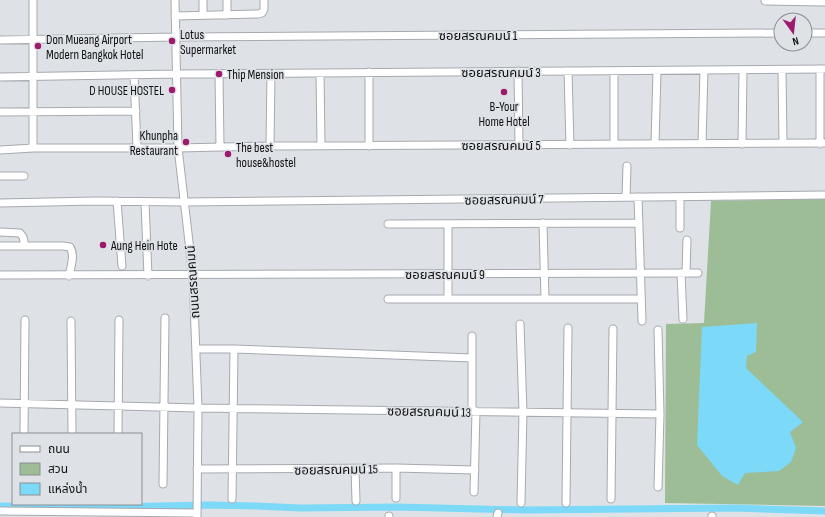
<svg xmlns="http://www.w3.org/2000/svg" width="825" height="517" viewBox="0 0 825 517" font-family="'Sofia Sans Condensed','Noto Sans Thai',sans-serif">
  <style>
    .green { fill: #9cbd96 }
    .water { fill: #7cd9f7 }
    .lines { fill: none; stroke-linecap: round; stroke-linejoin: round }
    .canal { stroke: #7cd9f7; stroke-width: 7 }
    .minor-casing { stroke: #a6a9af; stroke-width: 9 }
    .minor { stroke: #fff; stroke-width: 7 }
    .poi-dot { fill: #9e1a6a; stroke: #dee2e7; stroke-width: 1.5 }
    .labels { text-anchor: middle; stroke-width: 3.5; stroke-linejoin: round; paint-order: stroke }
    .poi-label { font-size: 13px; fill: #0f1012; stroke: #dee2e7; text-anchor: start }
    .street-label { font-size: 13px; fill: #0f1012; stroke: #dee2e7 }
  </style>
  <rect width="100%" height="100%" fill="#dee2e7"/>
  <path class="green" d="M825 199V506L665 503 666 324 704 323 711 201Z"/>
  <path class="water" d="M757 323 756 352 747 356 746 368 803 422 790 432 796 448 791 462 779 471 745 473 738 485 722 476 697 445 702 327Z"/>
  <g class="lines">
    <path class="canal" d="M0 506 107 507 208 505 257 506 300 508 397 507 524 510 734 508 825 511"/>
    <g class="minor-casing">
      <path id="minor" d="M175 0 178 148 193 276 198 408 197 517
        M227 0V15
        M765 1 825 2
        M203 15V0
        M175 16 258 14 262 13 264 9V0
        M805 33H825
        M0 40 176 37 781 33
        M820 69V144
        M782 70 783 143
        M518 71 519 144
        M568 71 570 145
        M614 71V144
        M320 73 321 145
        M219 74 220 147
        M134 75 137 147
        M0 77 176 74 825 69
        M0 112 136 111
        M655 144 657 71
        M702 144 704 70
        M742 144 743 70
        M270 146 271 73
        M369 146V72
        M33 148V0
        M0 150 33 148H178L270 146 825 143
        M0 176H24
        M626 197 627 166
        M638 197 642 321
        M117 201 122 266
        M145 202 148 276
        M0 203 96 201 184 202 825 195
        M543 223 545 299
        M388 224 639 223
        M680 228V197
        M0 232 20 233 23 237 25 246
        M0 246H63L70 247C75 255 71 266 69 276
        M681 273 683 319
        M686 273 687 240
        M0 275 698 273
        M388 299H641
        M448 299V224
        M71 321 72 434
        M520 324 523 412 521 503
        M472 336V411
        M196 349H234L472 358
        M0 403 198 408 660 414
        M24 434 25 320
        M118 434 119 320
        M396 468V498
        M197 469 396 468 475 470
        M355 469 356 501
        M163 484 165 318
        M658 487 660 414 658 330
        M474 492 476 411
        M232 499 234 349
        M611 499 613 329
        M566 503 568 328
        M0 511 197 513
        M389 517V516
        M497 517 498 513
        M712 517V516"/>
    </g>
    <use href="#minor" class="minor"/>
  </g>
  <g class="poi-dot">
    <circle cx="172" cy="41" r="4"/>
    <circle cx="38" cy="46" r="4"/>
    <circle cx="219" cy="74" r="4"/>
    <circle cx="172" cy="90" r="4"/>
    <circle cx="504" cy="92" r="4"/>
    <circle cx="186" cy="142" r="4"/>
    <circle cx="228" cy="154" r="4"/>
    <circle cx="103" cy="245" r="4"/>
  </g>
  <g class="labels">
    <g class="poi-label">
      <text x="180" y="39">Lotus<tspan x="180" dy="15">Supermarket</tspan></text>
      <text x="46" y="44">Don Mueang Airport<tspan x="46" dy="15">Modern Bangkok Hotel</tspan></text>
      <text x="227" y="79">Thip Mension</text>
      <text x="164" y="95" text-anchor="end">D HOUSE HOSTEL</text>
      <text x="504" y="111" text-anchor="middle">B-Your<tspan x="504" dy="15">Home Hotel</tspan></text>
      <text x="178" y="140" text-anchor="end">Khunpha<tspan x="178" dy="15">Restaurant</tspan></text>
      <text x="236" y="152">The best<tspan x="236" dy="15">house&amp;hostel</tspan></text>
      <text x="111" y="250">Aung Hein Hote</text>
    </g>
    <g class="street-label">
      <text x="478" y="40">ซอยสรณคมน์ 1</text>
      <text x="501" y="77">ซอยสรณคมน์ 3</text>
      <text x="501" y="150">ซอยสรณคมน์ 5</text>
      <text transform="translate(504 199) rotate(-1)" y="5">ซอยสรณคมน์ 7</text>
      <text x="445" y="279">ซอยสรณคมน์ 9</text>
      <text transform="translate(192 282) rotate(-94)" y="5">ถนนสรณคมน์</text>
      <text transform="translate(429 411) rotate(1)" y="5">ซอยสรณคมน์ 13</text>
      <text transform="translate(336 469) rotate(-1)" y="5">ซอยสรณคมน์ 15</text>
    </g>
  </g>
  <rect x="12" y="433" width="130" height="72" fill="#dee2e7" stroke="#8b8e92"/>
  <rect x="20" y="446" width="20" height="6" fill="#ffffff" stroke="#8b8e92"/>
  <text x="48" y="453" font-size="12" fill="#0f1012">ถนน</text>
  <rect x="20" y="463" width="20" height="12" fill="#9cbd96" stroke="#8b8e92"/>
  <text x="48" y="473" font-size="12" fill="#0f1012">สวน</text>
  <rect x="20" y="483" width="20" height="12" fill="#7cd9f7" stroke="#8b8e92"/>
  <text x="48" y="493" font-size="12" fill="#0f1012">แหล่งน้ำ</text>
  <g transform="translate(793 32) rotate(165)"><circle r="19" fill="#dee2e7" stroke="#8b8e92"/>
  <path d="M0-3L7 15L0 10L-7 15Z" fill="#9e1a6a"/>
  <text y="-6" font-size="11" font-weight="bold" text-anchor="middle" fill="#0f1012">N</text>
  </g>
</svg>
